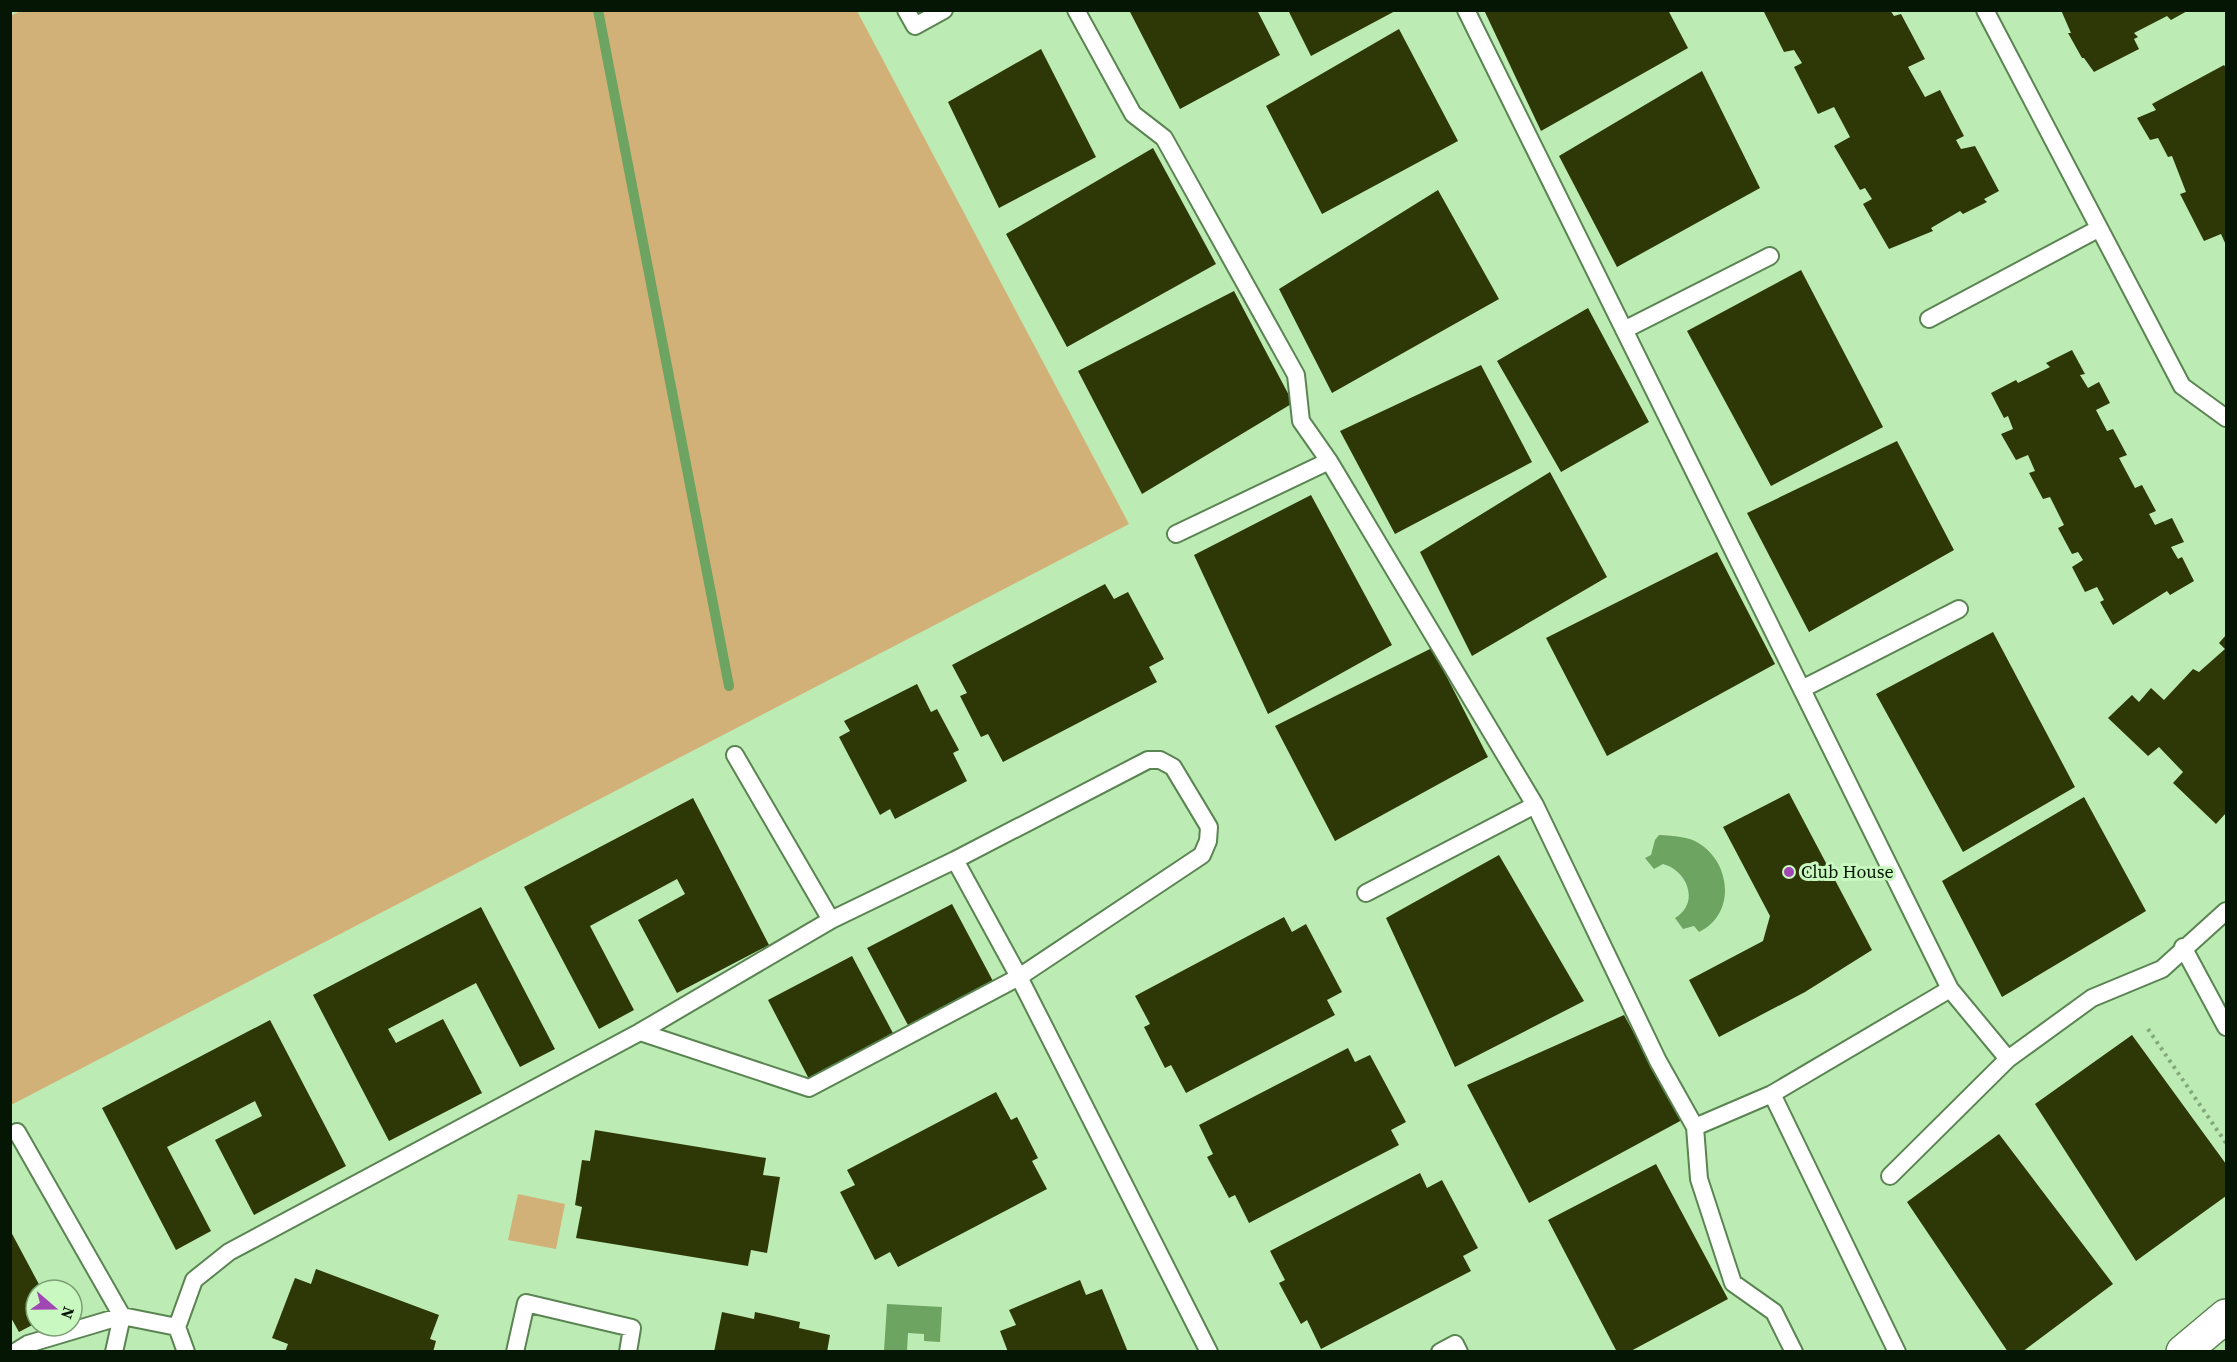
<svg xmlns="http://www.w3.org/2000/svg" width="2237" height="1362" viewBox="0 0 2237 1362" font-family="'Source Serif 4',serif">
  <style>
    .green { fill: #d2b179 }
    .water { fill: #6da462 }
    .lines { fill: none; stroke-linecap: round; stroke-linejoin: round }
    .stream { stroke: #6da462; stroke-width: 10 }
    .building { fill: #2e3806 }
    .service-casing { stroke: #5a8452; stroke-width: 20 }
    .tertiary-casing { stroke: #5a8452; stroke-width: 36 }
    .path { stroke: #84a87d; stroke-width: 4; stroke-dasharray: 3 4.5; stroke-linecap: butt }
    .service { stroke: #fff; stroke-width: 16 }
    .tertiary { stroke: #fff; stroke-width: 33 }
    .poi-dot { fill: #a147b3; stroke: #c9f8c0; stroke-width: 2 }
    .labels { text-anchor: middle; stroke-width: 6; stroke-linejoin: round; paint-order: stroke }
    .poi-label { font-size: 18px; fill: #061604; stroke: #c9f8c0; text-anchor: start }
  </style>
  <rect width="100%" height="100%" fill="#bdebb4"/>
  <path class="green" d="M21 11H857L1129 524 11 1105 10 16Z
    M518 1194 565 1204 556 1249 508 1240Z"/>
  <path class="water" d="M1659 835C1674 836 1688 836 1700 844 1732 865 1735 915 1699 932L1694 926 1683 929 1675 918C1700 903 1688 871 1663 864L1654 869 1645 858 1651 855 1655 840Z
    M887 1304 942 1307 940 1342 924 1341V1334L908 1333 907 1351H884Z"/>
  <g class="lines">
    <path class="stream" d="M598 10 729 686"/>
  </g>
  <path class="building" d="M1129 10H1257L1280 55 1180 109Z
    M1288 10H1397L1311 56Z
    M1484 10H1668L1688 48 1541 131Z
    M1763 10H1890L1894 16 1901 14 1925 59 1908 67 1925 97 1940 90 1964 136 1956 140 1961 149 1975 146 1999 191 1984 199 1987 202 1963 214 1960 211 1931 228 1933 231 1889 249 1863 204 1872 199 1865 188 1860 190 1834 146 1850 137 1834 107 1818 114 1794 67 1802 63 1794 50 1784 52Z
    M2061 10H2189L2171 20 2167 16 2134 33 2138 37 2134 39 2139 49 2094 72 2084 58H2082L2068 33H2071Z
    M1399 29 1458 141 1322 214 1266 106Z
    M1041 49 1096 157 999 208 948 102Z
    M2224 65 2226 68V245L2221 234 2204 241 2180 194 2186 192 2172 156 2168 157 2158 138 2150 140 2137 118 2156 110 2152 104Z
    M1702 71 1760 188 1617 267 1559 156Z
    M1153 148 1216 264 1067 347 1006 234Z
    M1438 190 1499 299 1332 393 1279 289Z
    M1801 270 1883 427 1771 486 1687 331Z
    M1234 291 1293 403 1142 494 1078 371Z
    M1588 308 1649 422 1561 472 1497 361Z
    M2072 350 2085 374 2080 375 2088 388 2099 382 2110 403 2096 410 2107 431 2113 429 2127 455 2119 458 2135 488 2142 485 2156 511 2149 514 2155 525 2172 518 2184 542 2171 547 2178 559 2182 557 2194 581 2170 595 2167 591 2113 625 2100 602 2104 600 2097 587 2085 592 2072 567 2083 560 2078 552 2072 554 2058 528 2064 525 2050 497 2043 499 2029 473 2035 471 2028 455 2016 460 2001 434 2013 429 2008 416 2004 418 1991 393 2016 380 2018 383 2050 367 2046 363Z
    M1481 365 1532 462 1395 534 1340 431Z
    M1897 441 1954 550 1809 632 1747 513Z
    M1550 472 1607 577 1472 656 1420 552Z
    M1311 495 1392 645 1268 714 1194 555Z
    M1717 552 1775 664 1607 756 1546 638Z
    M1105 584 1114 599 1128 592 1164 659 1149 667 1157 682 1003 762 988 734 981 737 960 696 967 693 952 665Z
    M1993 632 2075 787 1963 852 1876 694Z
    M2226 635V813L2216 824 2173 783 2183 772 2159 747 2148 756 2108 718 2132 695 2139 702 2151 688 2164 700 2193 669 2199 672 2225 649 2219 643Z
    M1432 648 1488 757 1335 841 1275 726Z
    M917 684 931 712 937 709 959 750 953 753 967 781 895 819 890 809 880 815 839 737 850 731 844 721Z
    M1789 793 1872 950 1805 992 1719 1037 1689 980 1763 941 1770 916 1723 827Z
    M2084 797 2146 911 2002 997 1942 881Z
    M693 798 769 945 677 993 638 920 685 894 677 879 590 926 634 1010 599 1029 524 887Z
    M1499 855 1584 1001 1455 1067 1386 918Z
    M952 904 994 983 909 1027 867 948Z
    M481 907 555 1049 520 1067 476 983 388 1029 396 1043 443 1019 482 1093 389 1141 313 995Z
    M1284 917 1292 932 1306 924 1342 992 1327 1000 1335 1015 1186 1093 1171 1065 1165 1068 1144 1027 1150 1024 1135 996Z
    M852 956 894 1035 809 1079 768 1000Z
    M1624 1015 1682 1120 1529 1203 1467 1085Z
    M270 1020 346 1166 254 1215 215 1140 262 1116 255 1101 167 1147 211 1231 176 1250 102 1108Z
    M2132 1035 2226 1164V1196L2136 1261 2035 1104Z
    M1348 1048 1355 1062 1370 1055 1406 1122 1391 1130 1399 1145 1249 1223 1235 1195 1229 1198 1207 1157 1213 1154 1199 1125Z
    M996 1092 1011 1120 1017 1117 1038 1158 1032 1161 1047 1189 898 1267 890 1252 875 1260 840 1192 855 1185 847 1170Z
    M595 1130 766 1158 763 1175 780 1177 767 1253 751 1250 748 1266 576 1238 582 1207 575 1205 582 1160 590 1161Z
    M1999 1134 2113 1284 2022 1352H2008L1907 1202Z
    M1656 1164 1728 1299 1629 1352H1617L1548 1220Z
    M1420 1173 1427 1188 1442 1180 1478 1248 1463 1256 1471 1271 1321 1349 1307 1320 1301 1324 1279 1283 1285 1280 1270 1251Z
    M10 1230 42 1290H36V1323L19 1332 10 1316Z
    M316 1269 439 1315 430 1339 436 1341 433 1352H285L288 1344 272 1338 295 1278 311 1284Z
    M1080 1280 1086 1295 1102 1289 1128 1352H1008L1000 1331 1016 1325 1009 1310Z
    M722 1312 754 1319 755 1312 800 1322 799 1328 830 1335 827 1352H714Z"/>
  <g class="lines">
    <g class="service-casing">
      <path id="service" d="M906 10 915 26 944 10
        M1076 10 1133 114 1164 138 1296 375 1301 421 1329 461 1535 805 1658 1061 1695 1127 1699 1179 1733 1283 1774 1312 1794 1352
        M1466 10 1950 989 2008 1059
        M1985 10 2182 386 2226 418
        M1929 319 2098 229
        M1624 330 1770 256
        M1176 534 1329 461
        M1802 689 1959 609
        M735 755 831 920
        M1366 893 1535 805
        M2183 947 2226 1027
        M640 1032 809 1088 1019 977 1202 855 1208 841 1209 827 1173 767 1160 760H1148L955 860
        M1772 1094 1897 1352
        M1695 1127 1772 1094 1950 989
        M17 1132 122 1316 114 1352
        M1890 1176 2008 1059 2092 998 2162 969 2226 911
        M15 1352 28 1344 122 1316 177 1327
        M186 1352 177 1327 194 1280 229 1252 640 1032 831 920 955 860 1019 977 1209 1352
        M515 1352 526 1303 632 1328 628 1352
        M1440 1352 1455 1344 1459 1352"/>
    </g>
    <g class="tertiary-casing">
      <path id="tertiary" d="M2183 1352 2226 1316"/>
    </g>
    <path class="path" d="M2148 1029 2226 1143"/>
    <use href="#service" class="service"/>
    <use href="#tertiary" class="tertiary"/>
  </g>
  <circle class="poi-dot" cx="1789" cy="872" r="6"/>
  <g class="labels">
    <g class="poi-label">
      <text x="1801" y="878">Club House</text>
    </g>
  </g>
  <rect width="2237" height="1362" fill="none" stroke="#061604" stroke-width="24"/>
  <g transform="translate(54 1308) rotate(110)"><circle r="28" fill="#c9f8c0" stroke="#7b9e75" stroke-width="1.5"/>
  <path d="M0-4.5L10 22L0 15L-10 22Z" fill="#a147b3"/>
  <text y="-9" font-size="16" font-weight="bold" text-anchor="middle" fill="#061604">N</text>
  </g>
</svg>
